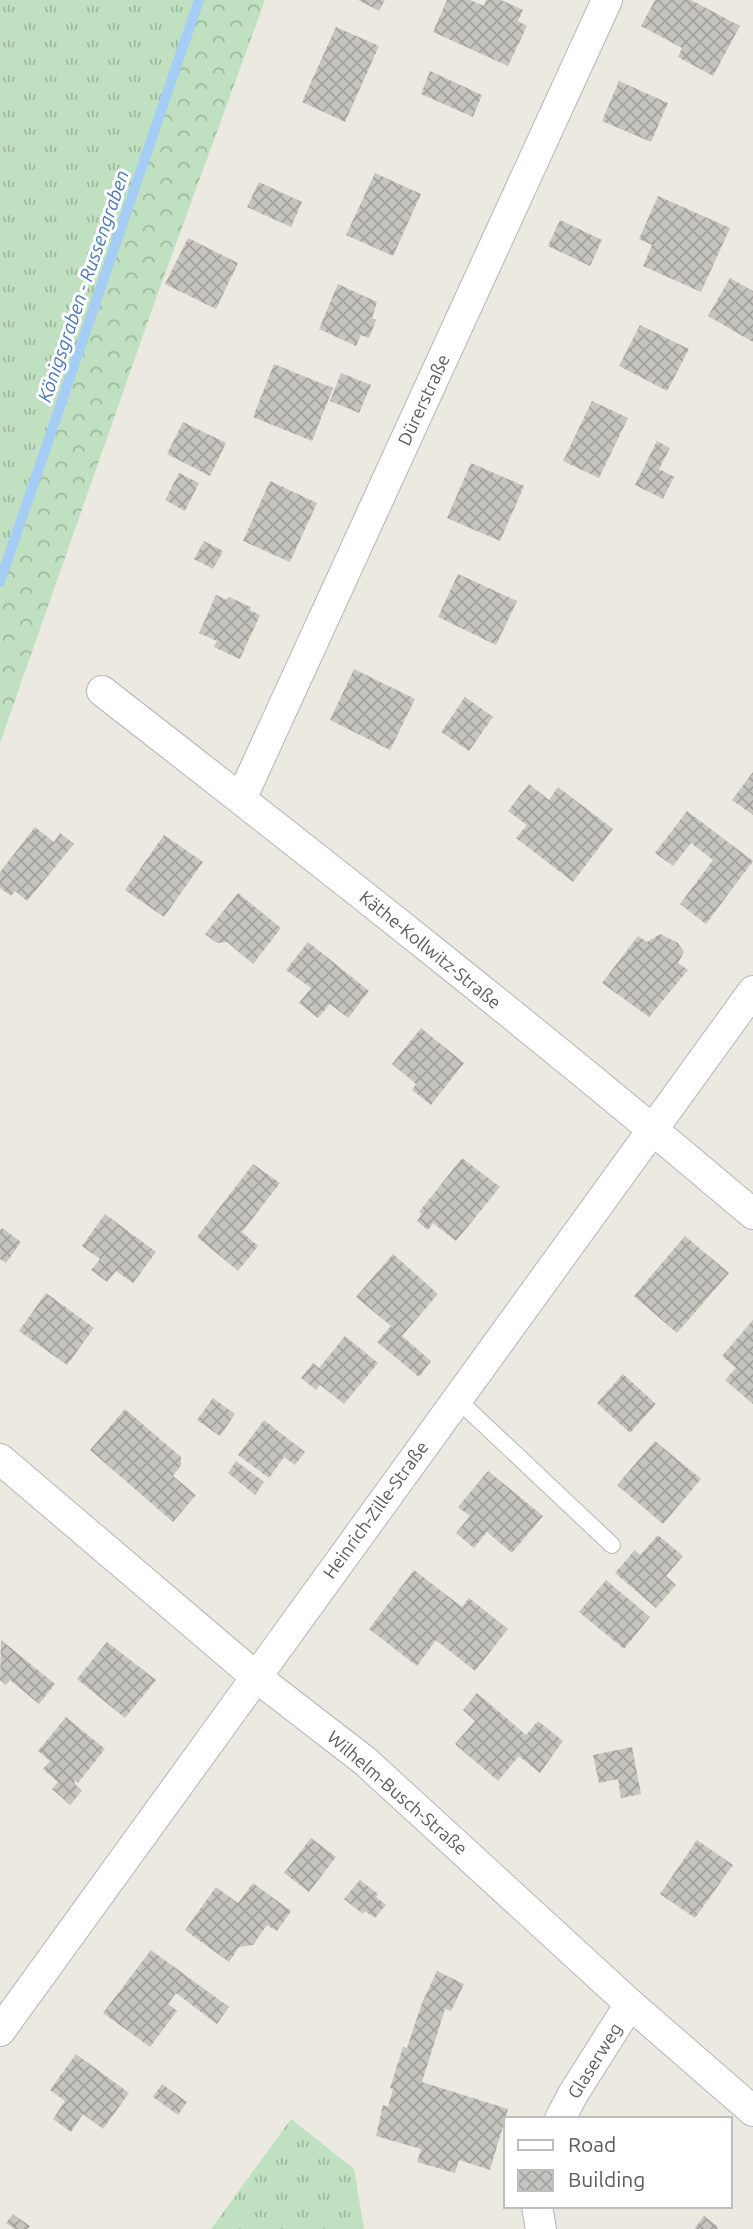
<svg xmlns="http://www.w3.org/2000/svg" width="753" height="2229" viewBox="0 0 753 2229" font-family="Ubuntu,sans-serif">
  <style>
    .grass { fill: url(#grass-tufts) }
    .forest { fill: url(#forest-crowns) }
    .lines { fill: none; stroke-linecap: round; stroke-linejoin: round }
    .stream { stroke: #a5cdf6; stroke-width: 10 }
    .building { fill: url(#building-cross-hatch) }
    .service-casing { stroke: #b3b6ba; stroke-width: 18 }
    .minor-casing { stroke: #b3b6ba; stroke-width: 32 }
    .service { stroke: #fff; stroke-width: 16 }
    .minor { stroke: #fff; stroke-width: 30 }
    .labels { text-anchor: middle; stroke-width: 6; stroke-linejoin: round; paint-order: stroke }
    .street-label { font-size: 18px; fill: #595c60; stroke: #fff }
    .water-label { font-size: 19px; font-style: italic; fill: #4b78b6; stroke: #fff }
  </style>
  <defs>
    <pattern id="grass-tufts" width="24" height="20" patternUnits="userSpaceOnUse" patternTransform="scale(1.75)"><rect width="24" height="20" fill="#bfe0c1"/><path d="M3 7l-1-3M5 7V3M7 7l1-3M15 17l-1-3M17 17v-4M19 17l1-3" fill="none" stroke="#9eb9a0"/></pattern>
    <pattern id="forest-crowns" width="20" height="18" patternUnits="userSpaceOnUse" patternTransform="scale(1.75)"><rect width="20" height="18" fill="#bfe0c1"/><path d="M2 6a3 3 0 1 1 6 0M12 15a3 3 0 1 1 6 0" fill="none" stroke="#9eb9a0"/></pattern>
    <pattern id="building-cross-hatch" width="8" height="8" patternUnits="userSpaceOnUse" patternTransform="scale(1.75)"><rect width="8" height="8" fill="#c6c4be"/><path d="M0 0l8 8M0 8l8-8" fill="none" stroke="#a4a29e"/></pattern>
  </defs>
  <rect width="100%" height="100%" fill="#ebe9e0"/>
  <path class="grass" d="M0 0H199L0 582Z
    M291 2119 354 2169 364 2229H211Z"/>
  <path class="forest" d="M199 0H265L154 304 0 743V582Z"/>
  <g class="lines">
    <path class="stream" d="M0 582 199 0"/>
  </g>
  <path class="building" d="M358 0H385L379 11Z
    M447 0H470L484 6 486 0H501L523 10 518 21 527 26 508 66 433 32Z
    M655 0H691L740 26 713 76 678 57 682 48 641 26Z
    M336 27 379 46 345 122 302 102Z
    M430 71 482 95 473 117 421 94Z
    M619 81 668 103 651 142 602 121Z
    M375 173 421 194 393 256 346 235Z
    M259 182 302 202 291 227 247 207Z
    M658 196 730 228 701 292 643 266 652 245 639 239Z
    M560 220 602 240 590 266 548 246Z
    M188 238 238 263 216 309 165 284Z
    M730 278 753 291V342L708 316Z
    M338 284 377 302 372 318 376 320 369 338 361 335 356 346 319 329Z
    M640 325 689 349 667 391 619 366Z
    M274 364 333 388 312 441 253 417Z
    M341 373 371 385 359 413 330 401Z
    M592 401 628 418 599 478 563 461Z
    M183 422 226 443 210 476 167 454Z
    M657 441 670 448 659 469 674 477 663 499 635 485Z
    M471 463 524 486 500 541 447 518Z
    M179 473 199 483 185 511 165 500Z
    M270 481 317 503 290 562 243 541Z
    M204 541 223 551 213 569 194 559Z
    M458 574 517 601 496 645 438 617Z
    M216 595 227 600 229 597 251 607 250 610 260 615 240 659 214 647 217 641 199 633Z
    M354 669 415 699 390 750 330 720Z
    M465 697 493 717 469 751 441 732Z
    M753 772V815L732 800Z
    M529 784 549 800 558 787 613 829 573 882 516 838 527 825 508 811Z
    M687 811 753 861 706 924 680 904 713 860 691 843 673 866 655 853Z
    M35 827 54 842 60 833 74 844 27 901 15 891 11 896 0 888V872Z
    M164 835 203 862 164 917 125 890Z
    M238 893 281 928 253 964 227 942 217 943 205 934Z
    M660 934 678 943 684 952 678 963 688 970 649 1017 602 983 638 936 647 942Z
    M308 942 369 991 348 1018 330 1004 318 1018 299 1003 311 988 286 970Z
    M421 1028 464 1063 431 1105 412 1090 416 1084 392 1064Z
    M462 1158 500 1187 456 1241 433 1223 428 1230 417 1221 422 1214 419 1212Z
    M253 1164 280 1183 242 1232 258 1246 238 1271 197 1237Z
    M105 1214 156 1252 133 1283 116 1271 107 1282 91 1270 100 1259 82 1246Z
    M2 1228 21 1242 6 1263 0 1259V1231Z
    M685 1236 729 1273 677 1333 634 1296Z
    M393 1254 438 1294 402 1336 431 1361 419 1377 377 1342 391 1326 356 1297Z
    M46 1293 94 1328 67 1365 19 1331Z
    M753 1320V1404L725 1380 736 1368 722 1356Z
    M345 1336 378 1363 344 1404 320 1385 316 1390 301 1378 313 1363 319 1368Z
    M623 1374 656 1404 630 1433 597 1403Z
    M213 1398 235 1414 220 1436 197 1420Z
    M125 1409 181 1457V1465L173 1476 196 1495 173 1522 90 1450Z
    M264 1420 305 1452 295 1465 284 1457 269 1478 238 1455Z
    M655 1441 701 1479 663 1524 617 1485Z
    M236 1461 264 1482 255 1495 228 1473Z
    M488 1471 543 1516 512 1553 487 1532 474 1548 456 1533 470 1516 458 1507Z
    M658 1535 683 1556 666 1576 676 1585 656 1608 615 1573 635 1550 640 1555Z
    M414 1570 462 1607 469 1598 508 1629 475 1671 436 1640 417 1666 369 1629Z
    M606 1580 650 1617 624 1649 579 1612Z
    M1 1640 55 1684 39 1704 10 1680 6 1685 0 1680Z
    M107 1642 156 1680 125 1718 77 1679Z
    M477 1693 526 1735 538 1721 563 1741 540 1773 519 1756 498 1781 455 1744 475 1721 463 1710Z
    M66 1717 105 1749 78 1783 74 1780 75 1784 82 1791 70 1805 52 1789 58 1782 43 1769 50 1761 38 1751Z
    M632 1747 641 1794 621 1798 618 1779 599 1783 593 1755Z
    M311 1838 336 1857 309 1892 284 1873Z
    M697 1840 733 1865 695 1918 660 1894Z
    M360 1880 378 1894 376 1897 386 1905 375 1918 365 1911 363 1914 344 1899Z
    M253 1883 291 1911 277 1931 267 1925 253 1945 239 1947 229 1962 185 1930 216 1887 238 1903Z
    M151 1950 229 2007 217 2024 176 1993 168 2004 177 2011 150 2047 103 2013Z
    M437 1971 464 1984 451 2011 445 2009 422 2082 508 2109 490 2170 459 2160 455 2173 417 2162 421 2149 376 2136 383 2105 388 2107 393 2089 390 2088 403 2047 407 2048 422 2003Z
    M76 2054 129 2093 103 2129 83 2114 71 2132 53 2119 65 2101 50 2090Z
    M162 2084 187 2102 178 2115 153 2097Z
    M13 2214 30 2226 28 2229H15L6 2223Z
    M704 2216 718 2227 717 2229H694Z"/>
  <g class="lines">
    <g class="service-casing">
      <path id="service" d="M457 1399 612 1545"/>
    </g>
    <g class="minor-casing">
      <path id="minor" d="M102 691C322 862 541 1034 753 1214
        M241 799 607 0
        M0 1459 255 1676 365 1761 630 2004 753 2111
        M0 2031 753 991
        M560 2119 573 2094 630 2004
        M537 2206 541 2229"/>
    </g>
    <use href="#service" class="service"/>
    <use href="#minor" class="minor"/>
  </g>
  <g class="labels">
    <g class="street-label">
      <text transform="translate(424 400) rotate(-65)" y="6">Dürerstraße</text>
      <text transform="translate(430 950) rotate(39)" y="6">Käthe-Kollwitz-Straße</text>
      <text transform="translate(376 1510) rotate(-54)" y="6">Heinrich-Zille-Straße</text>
      <text transform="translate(397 1793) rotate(41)" y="6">Wilhelm-Busch-Straße</text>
      <text transform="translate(595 2061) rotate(-58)" y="6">Glaserweg</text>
    </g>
    <g class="water-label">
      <text transform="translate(83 286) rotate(-71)" y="7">Königsgraben - Russengraben</text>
    </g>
  </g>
  <rect x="504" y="2117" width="228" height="91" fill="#ffffff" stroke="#bdbebf" stroke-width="2"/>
  <rect x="518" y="2140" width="35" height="10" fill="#ffffff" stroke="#bdbebf" stroke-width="2"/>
  <text x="568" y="2152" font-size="21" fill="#595c60">Road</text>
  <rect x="518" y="2170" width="35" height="21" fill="url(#building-cross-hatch)" stroke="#bdbebf" stroke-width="2"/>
  <text x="568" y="2187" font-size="21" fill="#595c60">Building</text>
</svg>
